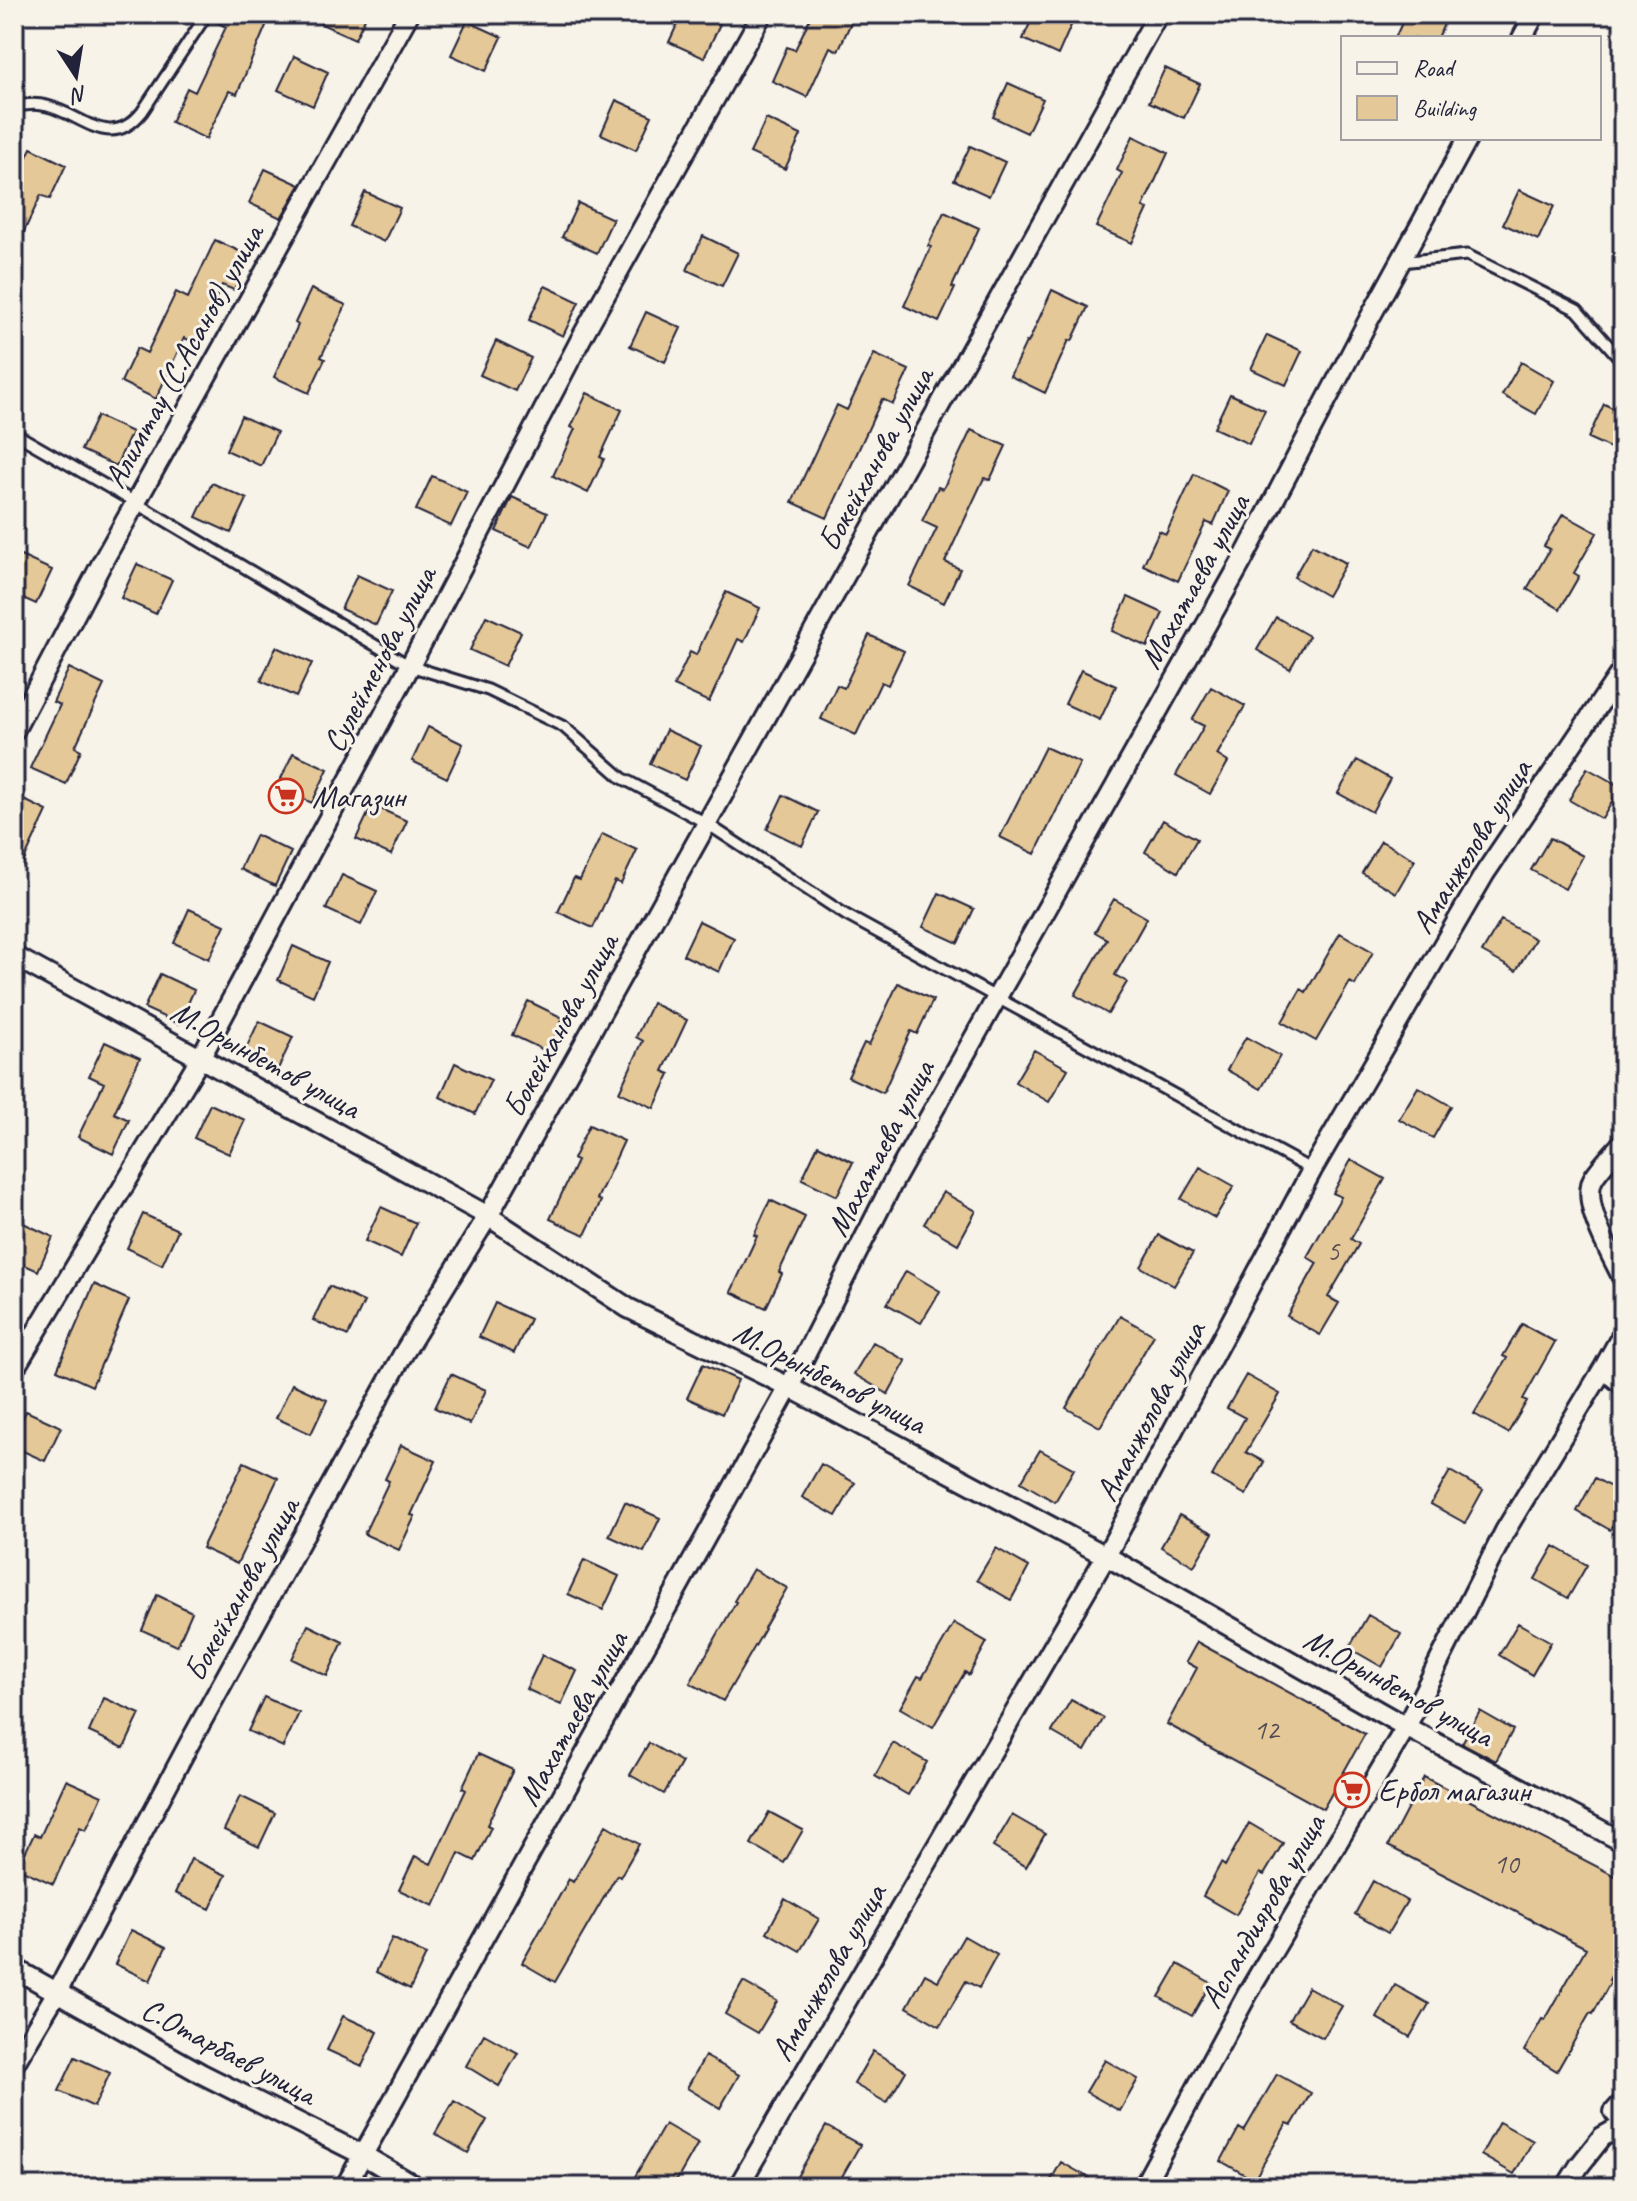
<svg xmlns="http://www.w3.org/2000/svg" width="1637" height="2201" viewBox="0 0 1637 2201" font-family="Caveat,sans-serif">
  <style>
    .building { fill: #e5c898; stroke: #22223b; stroke-width: 2 }
    .lines { fill: none; stroke-linecap: round; stroke-linejoin: round }
    .service-casing { stroke: #22223b; stroke-width: 15 }
    .minor-casing { stroke: #22223b; stroke-width: 24 }
    .service { stroke: #f7f3e8; stroke-width: 9 }
    .minor { stroke: #f7f3e8; stroke-width: 18 }
    .labels { text-anchor: middle; stroke-width: 6; stroke-linejoin: round; paint-order: stroke }
    .number-label { font-size: 28px; fill: #534c52 }
    .street-label { font-size: 32px; fill: #22223b; stroke: #f7f3e8 }
    .poi-label { font-size: 32px; fill: #22223b; stroke: #f7f3e8; text-anchor: start }
  </style>
  <rect width="100%" height="100%" fill="#f7f3e8"/>
  <filter id="ink" filterUnits="userSpaceOnUse"><feTurbulence type="fractalNoise" baseFrequency=".0125" numOctaves="2"/><feDisplacementMap in="SourceGraphic" scale="16" xChannelSelector="R" yChannelSelector="G"/><feConvolveMatrix kernelMatrix="1 2 1 2 8 2 1 2 1" color-interpolation-filters="sRGB"/></filter>
  <g filter="url(#ink)">
    <path class="building" d="M214 14H271L237 94 229 91 206 139 171 122 187 88 195 92 226 27 212 20Z
      M299 14H367L355 39Z
      M682 14H698L720 24 704 58 669 42Z
      M812 14H855L838 51 830 47 807 97 772 81 787 47 795 50Z
      M1034 14H1059L1073 21 1058 55 1023 39Z
      M1406 14H1423L1444 24 1438 38H1395Z
      M467 21 502 37 486 71 451 55Z
      M294 56 328 72 313 106 278 90Z
      M1165 68 1200 84 1184 118 1149 102Z
      M1008 83 1043 99 1027 133 993 117Z
      M616 100 652 116 636 150 601 134Z
      M766 119 801 135 785 169 750 153Z
      M1133 136 1168 153 1143 207 1148 209 1132 243 1096 227 1122 173 1117 170Z
      M970 146 1005 162 989 196 954 180Z
      M31 148 66 165 50 199 41 195 14 253V184Z
      M265 169 300 185 281 218 249 203Z
      M1519 190 1554 206 1538 240 1503 224Z
      M365 192 400 208 384 242 349 226Z
      M578 203 613 219 597 253 562 237Z
      M944 212 979 228 952 287 955 288 939 322 904 306 931 247 928 246Z
      M703 236 738 253 722 286 687 270Z
      M215 240 250 256 234 290 222 285 195 342 184 338 156 399 121 382 137 348 147 353 176 292 188 298Z
      M545 286 579 302 563 336 529 320Z
      M311 289 346 305 321 357 325 359 309 393 274 377 298 325 295 323Z
      M1052 290 1088 307 1072 341 1069 340 1045 393 1010 376 1026 342 1028 343Z
      M646 312 681 328 665 362 630 346Z
      M1267 335 1302 351 1286 385 1251 369Z
      M496 341 531 358 515 391 480 375Z
      M874 354 909 370 893 404 882 399 827 518 792 502 837 405 847 410Z
      M1521 362 1554 381 1536 414 1502 395Z
      M587 393 622 410 600 457 604 459 588 493 553 476 575 429 571 427Z
      M1230 394 1265 410 1249 444 1214 428Z
      M1604 404 1623 413V454L1588 438Z
      M97 416 132 432 116 466 81 450Z
      M241 416 277 432 261 466 226 450Z
      M971 430 1006 446 990 480 984 478 945 562 960 569 944 603 909 586 937 528 922 521 938 487 943 489Z
      M1194 474 1228 491 1213 525 1206 522 1178 581 1143 565 1159 531 1166 534Z
      M432 476 467 492 451 526 416 510Z
      M212 483 247 499 231 533 196 517Z
      M512 497 547 513 531 547 496 531Z
      M1563 514 1597 533 1574 573 1579 576 1560 609 1527 589 1550 549 1544 546Z
      M1312 545 1346 563 1327 596 1294 577Z
      M14 553 52 570 36 604 14 594Z
      M137 564 172 580 156 614 121 598Z
      M357 575 392 591 376 625 341 609Z
      M726 592 760 608 744 642 738 639 709 702 674 686 690 652 696 655Z
      M1128 597 1163 613 1147 647 1112 631Z
      M486 616 521 632 505 666 470 650Z
      M1276 617 1309 636 1290 669 1257 650Z
      M869 635 904 651 888 685 881 682 856 735 821 719 837 685 844 688Z
      M276 647 312 663 296 697 261 681Z
      M69 668 104 685 75 747 81 750 66 784 30 768 60 705 53 702Z
      M1081 670 1116 686 1100 720 1065 704Z
      M1211 687 1245 706 1217 755 1228 762 1210 794 1176 775 1204 726 1192 720Z
      M428 727 463 744 447 778 412 761Z
      M666 730 701 746 685 780 650 764Z
      M1045 747 1080 763 1035 854 1000 837Z
      M293 753 328 769 312 803 277 787Z
      M1357 760 1390 779 1372 812 1338 793Z
      M1587 768 1621 787 1602 819 1569 800Z
      M14 795 47 811 14 882Z
      M783 795 818 812 802 846 767 829Z
      M372 805 407 821 391 855 356 839Z
      M1163 820 1197 839 1178 872 1145 852Z
      M602 834 637 850 621 884 615 881 593 928 558 912 574 878 580 880Z
      M256 835 291 852 275 886 240 869Z
      M1550 838 1583 856 1565 889 1531 870Z
      M1381 841 1415 860 1396 893 1362 873Z
      M342 875 377 891 361 925 326 909Z
      M939 893 974 909 958 943 923 927Z
      M1114 899 1147 918 1115 975 1127 982 1108 1014 1075 995 1107 939 1095 932Z
      M189 909 225 925 209 959 174 943Z
      M1501 920 1535 939 1516 971 1482 952Z
      M699 921 734 938 719 972 683 955Z
      M1340 933 1373 952 1355 985 1350 982 1316 1041 1282 1022 1301 989 1306 992Z
      M293 946 328 962 313 996 278 980Z
      M160 974 194 990 179 1024 144 1008Z
      M898 983 933 1000 917 1034 911 1031 883 1093 848 1077 864 1043 869 1045Z
      M528 1001 563 1018 548 1052 512 1035Z
      M652 1003 687 1020 663 1071 670 1074 654 1108 619 1092 643 1041 636 1037Z
      M259 1021 293 1037 277 1071 243 1055Z
      M1246 1037 1280 1056 1261 1089 1227 1070Z
      M105 1042 140 1058 114 1113 129 1120 113 1154 78 1137 104 1083 89 1076Z
      M1034 1050 1068 1069 1049 1102 1015 1082Z
      M455 1063 491 1080 475 1114 440 1097Z
      M1418 1087 1451 1106 1433 1138 1399 1119Z
      M210 1104 245 1120 229 1154 194 1138Z
      M589 1125 624 1141 597 1199 601 1201 585 1235 550 1219 577 1161 573 1159Z
      M818 1145 853 1162 837 1196 802 1179Z
      M1351 1160 1385 1179 1351 1239 1359 1244 1328 1297 1339 1303 1320 1335 1287 1316 1317 1263 1307 1257 1341 1197 1333 1193Z
      M1200 1167 1234 1186 1215 1218 1181 1199Z
      M943 1192 976 1211 958 1244 924 1224Z
      M770 1200 805 1217 779 1272 782 1274 766 1308 731 1292 757 1236 754 1235Z
      M381 1207 416 1223 401 1257 365 1241Z
      M143 1214 178 1230 162 1265 127 1248Z
      M19 1221 53 1237 38 1271 14 1260V1231Z
      M1159 1235 1193 1253 1174 1286 1141 1267Z
      M906 1271 940 1291 921 1323 887 1304Z
      M94 1284 129 1300 92 1386 57 1370Z
      M329 1286 364 1302 348 1336 313 1320Z
      M495 1303 530 1319 514 1353 479 1337Z
      M1120 1316 1154 1335 1100 1427 1066 1408Z
      M1522 1324 1555 1342 1523 1399 1527 1401 1508 1433 1474 1414 1507 1358 1503 1356Z
      M873 1342 906 1361 888 1394 854 1374Z
      M703 1364 738 1380 722 1414 687 1398Z
      M451 1374 486 1390 470 1424 435 1408Z
      M1246 1375 1280 1394 1246 1452 1264 1462 1246 1495 1212 1476 1245 1418 1227 1408Z
      M292 1384 327 1400 311 1434 276 1418Z
      M26 1411 61 1427 45 1461 14 1447V1437Z
      M401 1445 436 1461 411 1515 415 1516 399 1550 364 1534 389 1481 385 1479Z
      M1040 1450 1074 1469 1055 1502 1021 1482Z
      M244 1462 278 1478 237 1564 202 1548Z
      M821 1464 855 1483 836 1516 802 1497Z
      M1450 1471 1483 1490 1465 1523 1431 1504Z
      M1595 1478 1623 1494V1508L1610 1530 1577 1511Z
      M625 1502 660 1518 644 1552 609 1536Z
      M1179 1515 1213 1533 1194 1566 1161 1547Z
      M1554 1546 1587 1565 1568 1598 1535 1579Z
      M996 1548 1029 1567 1011 1600 977 1580Z
      M584 1560 619 1576 603 1610 568 1594Z
      M753 1569 787 1588 764 1628 765 1629 723 1701 690 1683 736 1602 734 1601Z
      M157 1595 192 1612 177 1646 142 1630Z
      M1368 1615 1401 1634 1382 1667 1349 1648Z
      M954 1623 987 1642 969 1675 965 1672 933 1727 900 1708 918 1676 922 1678Z
      M1518 1623 1551 1642 1532 1675 1499 1655Z
      M308 1625 343 1642 327 1676 292 1659Z
      M1197 1642 1365 1734 1323 1809 1167 1724 1197 1668 1186 1662Z
      M542 1655 577 1671 561 1705 526 1689Z
      M264 1697 299 1713 283 1747 248 1731Z
      M104 1698 140 1714 124 1748 89 1732Z
      M1071 1700 1104 1718 1085 1751 1052 1732Z
      M1480 1711 1513 1730 1496 1761 1462 1743Z
      M649 1743 682 1762 664 1794 630 1775Z
      M893 1743 927 1762 908 1795 875 1776Z
      M478 1754 513 1770 487 1825 491 1827 475 1861 459 1853 434 1906 399 1890 415 1856 431 1864 466 1790 462 1788Z
      M1424 1777 1623 1880V1953L1609 1980 1611 1981 1593 2014 1590 2013 1557 2071 1524 2051 1542 2019 1545 2020 1586 1948 1388 1846Z
      M66 1780 102 1796 86 1830 80 1827 53 1884 18 1868 34 1834 40 1837Z
      M240 1796 275 1813 259 1847 224 1830Z
      M769 1812 803 1830 784 1863 751 1844Z
      M1012 1815 1045 1834 1026 1867 993 1847Z
      M1249 1823 1283 1843 1264 1875 1260 1873 1236 1915 1203 1896 1221 1863 1225 1866Z
      M606 1825 639 1844 620 1877 617 1875 555 1982 522 1963 569 1879 573 1882Z
      M191 1859 226 1875 210 1909 175 1893Z
      M1373 1881 1407 1901 1388 1933 1355 1914Z
      M785 1899 819 1919 800 1951 767 1932Z
      M131 1930 166 1947 150 1981 115 1964Z
      M964 1936 997 1955 979 1988 966 1981 940 2026 907 2007 925 1974 938 1981Z
      M392 1938 426 1955 410 1989 376 1972Z
      M1178 1964 1211 1983 1192 2016 1159 1997Z
      M743 1982 777 2001 758 2033 725 2014Z
      M1395 1985 1429 2004 1410 2037 1377 2018Z
      M1308 1987 1342 2006 1323 2038 1289 2020Z
      M343 2016 378 2032 362 2066 327 2050Z
      M484 2034 518 2053 499 2086 466 2066Z
      M873 2051 906 2071 887 2103 854 2084Z
      M705 2056 739 2075 720 2108 687 2088Z
      M75 2057 110 2073 94 2107 59 2091Z
      M1105 2060 1138 2079 1120 2111 1086 2092Z
      M1277 2074 1311 2093 1292 2125 1287 2123 1254 2180 1221 2161 1239 2128 1244 2131Z
      M454 2101 487 2120 468 2153 435 2134Z
      M1499 2122 1533 2141 1514 2174 1481 2155Z
      M665 2124 698 2143 673 2187H629Z
      M826 2126 860 2145 836 2187H791Z
      M1061 2162 1105 2187H1047Z"/>
    <g class="lines">
      <g class="service-casing">
        <path id="service" d="M14 108C67 87 101 163 142 112L207 14
          M1401 262 1467 255 1577 310 1623 362
          M14 433 136 503 410 666 488 690 564 727 622 778 706 823 846 915 1312 1170"/>
      </g>
      <g class="minor-casing">
        <path id="minor" d="M1522 38 1535 14
          M14 731 103 561 409 14
          M14 956 488 1216 628 1308 789 1387 1106 1556 1406 1727 1623 1842
          M1623 1142C1614 1153 1602 1165 1594 1177 1579 1202 1612 1255 1623 1279
          M14 1369 201 1057 410 666 584 333 762 14
          M1603 1369 1623 1385
          M14 1968 202 2074 363 2155 417 2187
          M14 2064 57 1992 188 1746 402 1356 488 1216 1158 14
          M1623 2102 1614 2112 1623 2122
          M345 2187 789 1387 892 1184 1242 561 1367 323 1468 138
          M738 2187 1106 1556 1312 1170 1485 873 1623 669
          M1143 2187 1248 1993 1406 1727 1505 1531 1603 1369 1623 1333
          M1566 2187 1579 2166 1602 2137 1623 2125"/>
      </g>
      <use href="#service" class="service"/>
      <use href="#minor" class="minor"/>
    </g>
  </g>
  <defs>
    <g id="supermarket-ring" transform="scale(1.8)"><circle r="9.5" fill="#f7f3e8" stroke="#c8321e" stroke-width="1.5"/><path d="M-6-5.5h2.5l.6 2H6L4.5 2H-2.5L-4.4-4H-6ZM-1.5 3.2a1.3 1.3 0 1 0 .1 0ZM3 3.2a1.3 1.3 0 1 0 .1 0Z" fill="#c8321e"/></g>
  </defs>
  <g fill-rule="evenodd">
    <use href="#supermarket-ring" x="286" y="796"/>
    <use href="#supermarket-ring" x="1352" y="1790"/>
  </g>
  <g class="labels">
    <g class="number-label">
      <text x="1333" y="1260">5</text>
      <text x="1266" y="1739">12</text>
      <text x="1506" y="1873">10</text>
    </g>
    <g class="street-label">
      <text transform="translate(183 356) rotate(-61)" y="11">Алимтау (С.Асанов) улица</text>
      <text transform="translate(875 459) rotate(-61)" y="11">Бокейханова улица</text>
      <text transform="translate(1194 581) rotate(-61)" y="11">Махатаева улица</text>
      <text transform="translate(379 659) rotate(-62)" y="11">Сулейменова улица</text>
      <text transform="translate(1471 846) rotate(-58)" y="11">Аманжолова улица</text>
      <text transform="translate(560 1025) rotate(-61)" y="11">Бокейханова улица</text>
      <text transform="translate(266 1059) rotate(29)" y="11">М.Орынбетов улица</text>
      <text transform="translate(880 1148) rotate(-62)" y="11">Махатаева улица</text>
      <text transform="translate(830 1377) rotate(27)" y="11">М.Орынбетов улица</text>
      <text transform="translate(1150 1411) rotate(-62)" y="11">Аманжолова улица</text>
      <text transform="translate(241 1589) rotate(-61)" y="11">Бокейханова улица</text>
      <text transform="translate(1399 1687) rotate(29)" y="11">М.Орынбетов улица</text>
      <text transform="translate(572 1718) rotate(-61)" y="11">Махатаева улица</text>
      <text transform="translate(1262 1911) rotate(-60)" y="11">Аспандиярова улица</text>
      <text transform="translate(828 1972) rotate(-60)" y="11">Аманжолова улица</text>
      <text transform="translate(229 2051) rotate(28)" y="11">С.Отарбаев улица</text>
    </g>
    <g class="poi-label">
      <text x="312" y="807">Магазин</text>
      <text x="1378" y="1801">Ербол магазин</text>
    </g>
  </g>
  <rect width="1637" height="2201" fill="none" stroke="#f7f3e8" stroke-width="48"/>
  <rect x="24" y="24" width="1589" height="2153" fill="none" stroke="#22223b" stroke-width="3" filter="url(#ink)"/>
  <rect x="1341" y="36" width="260" height="104" fill="#f7f3e8" stroke="#a29fa3" stroke-width="2"/>
  <rect x="1357" y="62" width="40" height="12" fill="#f7f3e8" stroke="#a29fa3" stroke-width="2"/>
  <text x="1413" y="76" font-size="24" fill="#22223b">Road</text>
  <rect x="1357" y="96" width="40" height="24" fill="#e5c898" stroke="#a29fa3" stroke-width="2"/>
  <text x="1413" y="116" font-size="24" fill="#22223b">Building</text>
  <g transform="translate(76 76) rotate(168)" stroke="#f7f3e8" stroke-width="6" paint-order="stroke">
  <path d="M0-6L14 30L0 20L-14 30Z" fill="#22223b"/>
  <text y="-12" font-size="22" font-weight="bold" text-anchor="middle" fill="#22223b">N</text>
  </g>
</svg>
